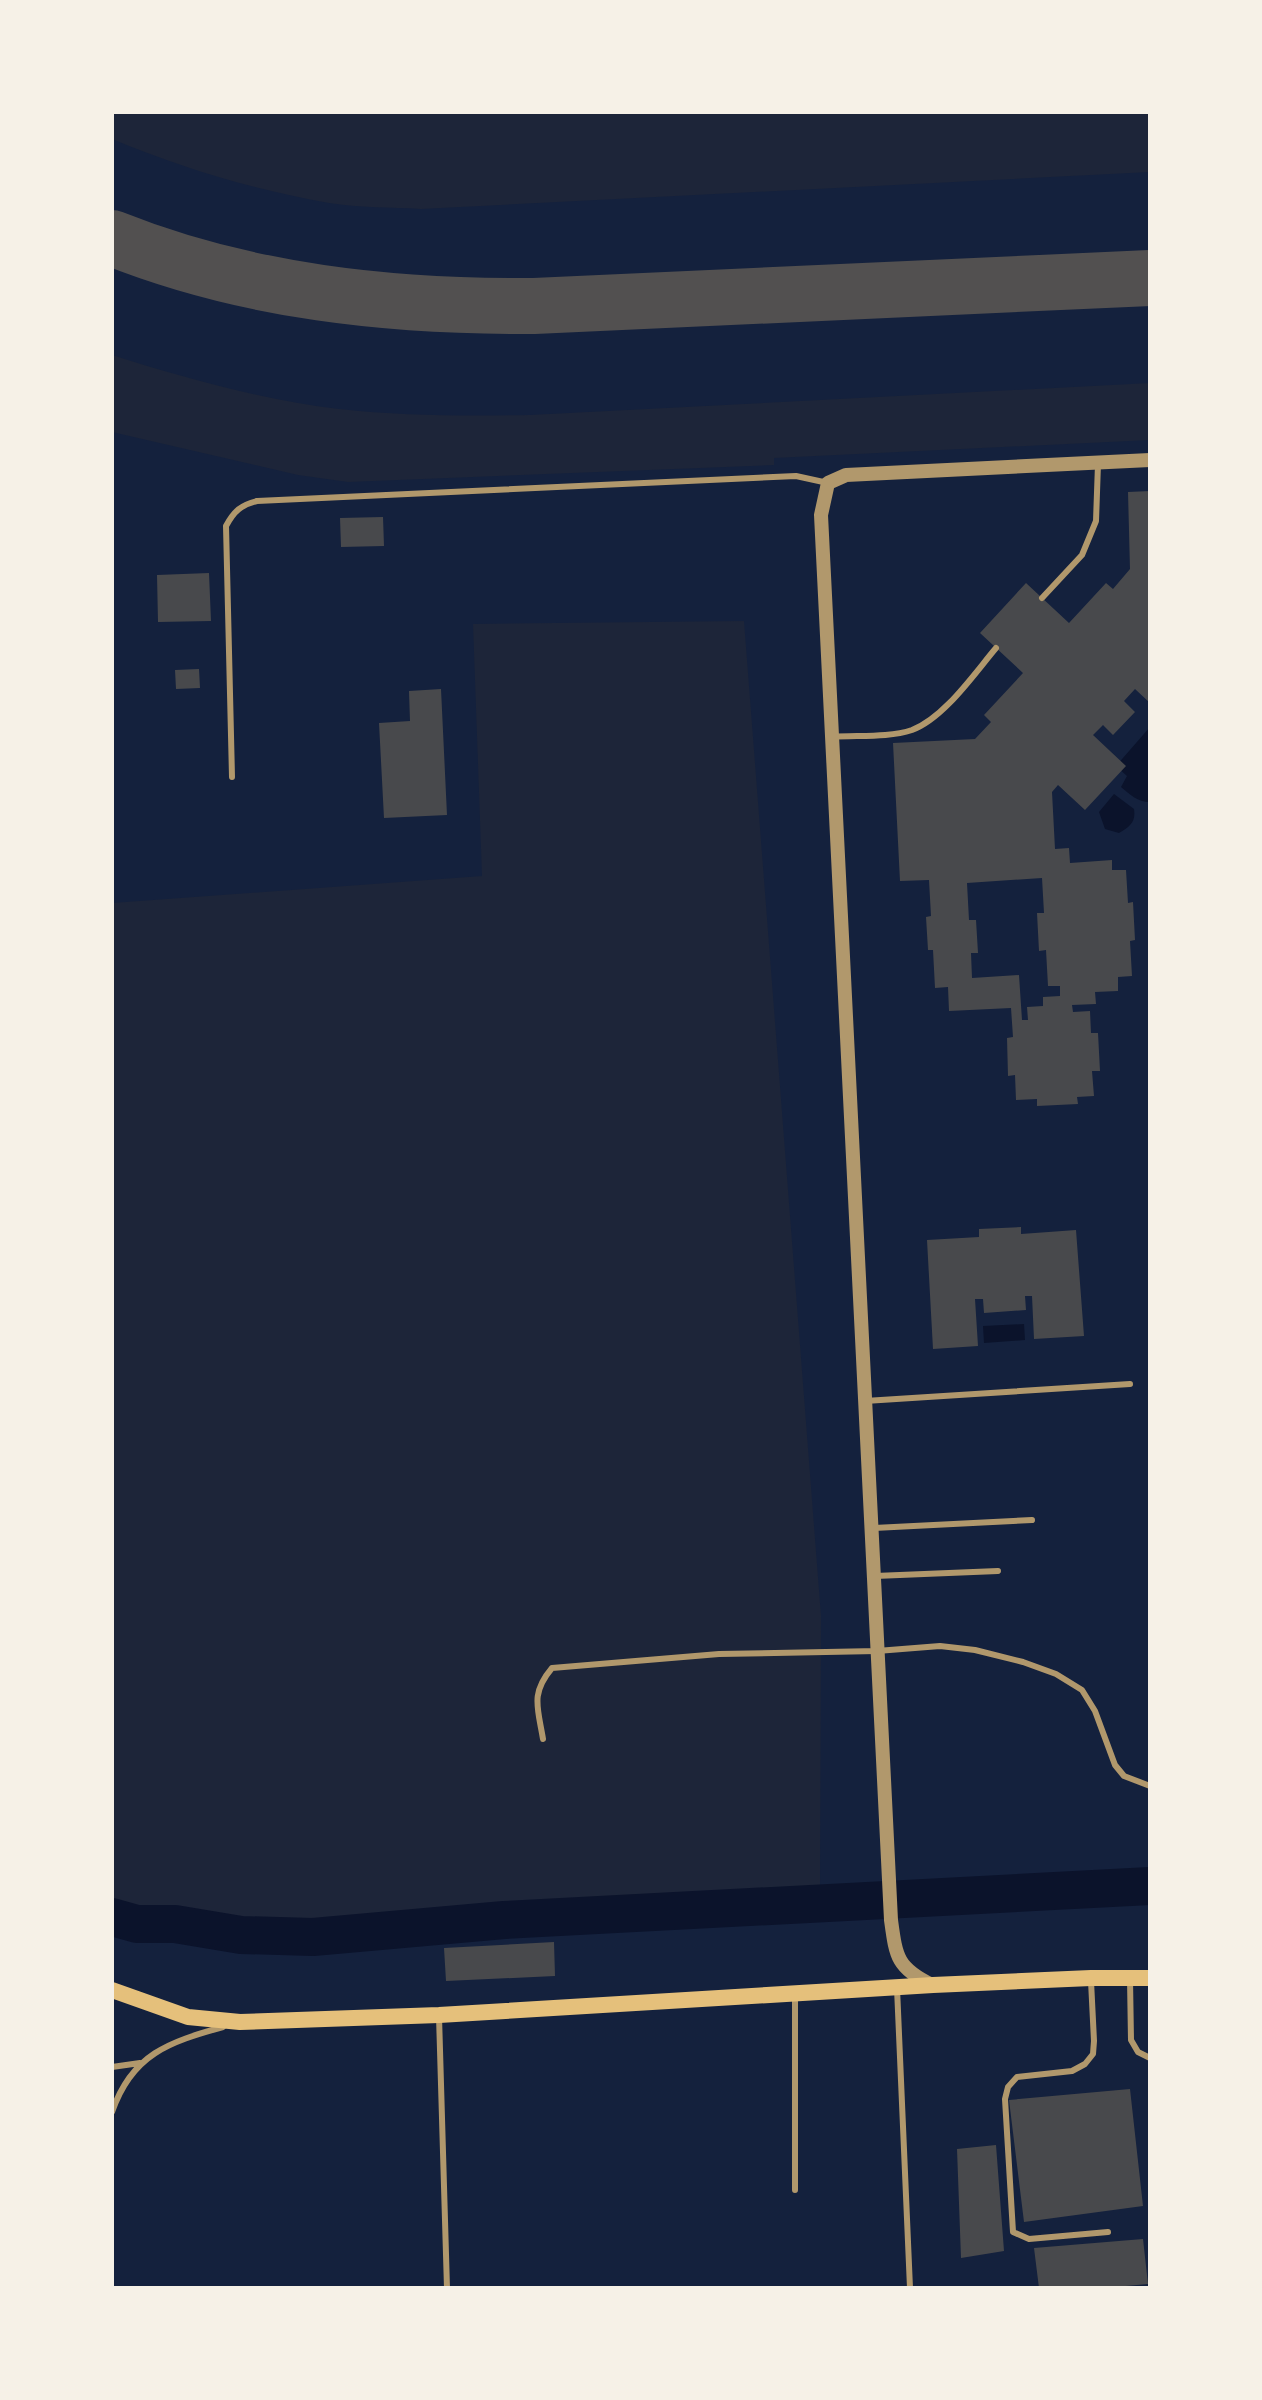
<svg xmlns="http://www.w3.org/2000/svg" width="1262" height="2400" viewBox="0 0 1262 2400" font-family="Commissioner,sans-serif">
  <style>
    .green { fill: #1d2539 }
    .water { fill: #0b132b }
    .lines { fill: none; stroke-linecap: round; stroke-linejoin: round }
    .river { stroke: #0b132b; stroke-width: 38 }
    .taxiway { stroke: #525050; stroke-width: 56 }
    .building { fill: #48494c; fill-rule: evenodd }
    .service { stroke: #b1986c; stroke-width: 6 }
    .tertiary { stroke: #b1986c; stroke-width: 14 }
    .secondary { stroke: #e5c07b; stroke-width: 16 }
  </style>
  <rect width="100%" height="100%" fill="#14213d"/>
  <path class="green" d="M112 112H1150V172L421 209C391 207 359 208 329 203 254 190 182 168 112 139Z
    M112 355C185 378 263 400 339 409 403 416 466 416 530 415L1150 383V440L774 458V465L348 482 298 475 112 432Z
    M744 621 821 1616 820 1893 245 1925 112 1903V903L482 876 473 624Z"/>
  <path class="water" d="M1150 727V802C1137 802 1131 795 1121 787L1127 776 1116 766Z
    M1114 794 1134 809C1136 822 1130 827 1119 833L1105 829 1099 812Z
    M1024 1324 1025 1340 984 1343 983 1326Z"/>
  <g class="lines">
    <path class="river" d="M112 1917 137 1924H175L241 1935 313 1937 504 1920 1150 1886"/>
    <path class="taxiway" d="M112 238C247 292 391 307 534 306L1150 278"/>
  </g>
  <path class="building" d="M1150 491V703L1135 689 1124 701 1135 712 1113 735 1103 725 1093 735 1126 766 1085 810 1058 785 1052 792 1055 849 1069 848 1070 863 1112 860V870H1126L1128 903 1133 902 1135 940 1130 941 1132 976 1118 977V991L1095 992 1096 1004 1072 1005 1073 1012 1090 1011 1091 1033H1098L1100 1071H1092L1094 1096 1077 1097 1078 1104 1037 1106V1099L1016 1100 1015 1075 1008 1076 1007 1038 1013 1037 1011 1008 949 1011 948 987 935 988 933 950H928L926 917 931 916 929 880 900 881 893 743 975 739 991 722 984 715 1023 673 980 633 1026 583 1069 623 1106 583 1113 589 1130 569 1128 492ZM1042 878 1044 913H1037L1039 951 1046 950 1048 986H1060V996L1043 997V1006L1027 1007 1028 1020H1022L1019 975 972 978 971 953H978L976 920H969L967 883Z
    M383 517 384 546 341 547 340 518Z
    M209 573 211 621 158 622 157 575Z
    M199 669 200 688 176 689 175 670Z
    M441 689 447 815 384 818 379 723 410 721 409 691Z
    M1021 1227V1234L1076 1230 1084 1336 1034 1339 1032 1296H1025L1026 1310 984 1313 983 1299H975L978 1346 933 1349 927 1240 979 1237V1229Z
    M554 1942 555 1976 446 1981 444 1948Z
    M1130 2089 1143 2206 1024 2222 1009 2100Z
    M996 2145 1004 2251 961 2258 957 2149Z
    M1143 2239 1148 2284 1104 2288H1039L1034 2248Z"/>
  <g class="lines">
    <path class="service" d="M1042 598 1082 555 1096 521 1098 464
      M832 737C857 735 888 738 912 730 944 718 974 674 996 648
      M232 777 226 526C234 511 241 505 257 501L796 476 828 483
      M865 1401 1130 1384
      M874 1528 1032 1520
      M875 1576 998 1571
      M543 1739C538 1708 530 1694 552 1668L719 1654 877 1651 940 1646 975 1650 1023 1662 1056 1674 1082 1690 1095 1711 1115 1765 1124 1776 1150 1786
      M1130 1979 1131 2040 1138 2052 1150 2058
      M1091 1981 1094 2041 1093 2054 1085 2064 1072 2071 1017 2077 1008 2087 1005 2099 1013 2232 1029 2239 1108 2232
      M897 1988 910 2288
      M439 2016 447 2288
      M112 2067 140 2063
      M112 2112C132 2054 169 2042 223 2027
      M795 2190V1994"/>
    <path class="tertiary" d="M932 1985C897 1968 896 1957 891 1920L821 515 828 483 846 475 1150 460"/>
    <path class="secondary" d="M112 1990 188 2017 240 2022 439 2015 933 1985 1091 1978H1150"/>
  </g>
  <rect width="1262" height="2400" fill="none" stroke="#f6f1e7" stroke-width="228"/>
</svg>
